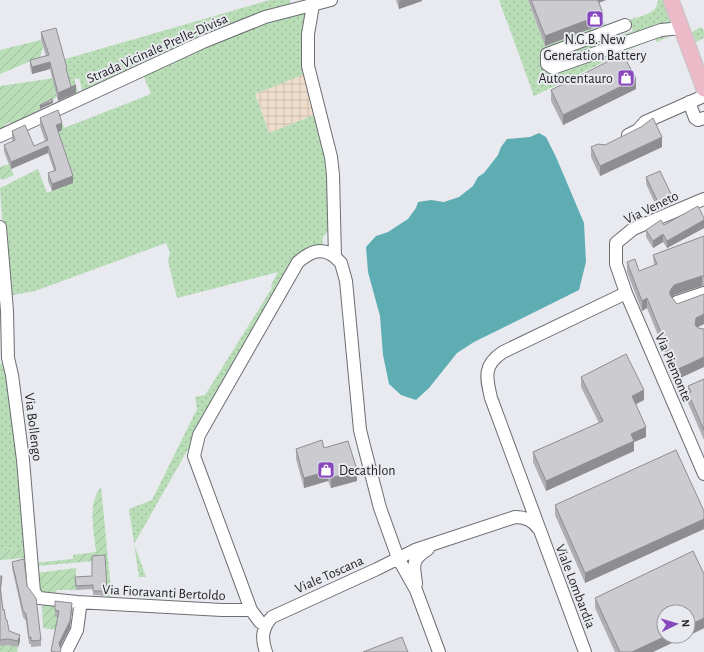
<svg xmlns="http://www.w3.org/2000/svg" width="704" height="652" viewBox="0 0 704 652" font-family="'Alegreya Sans',sans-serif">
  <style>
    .industrial { fill: url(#industrial-grid) }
    .grass { fill: url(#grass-dots) }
    .garden { fill: url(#garden-furrows) }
    .water { fill: #5eadb3 }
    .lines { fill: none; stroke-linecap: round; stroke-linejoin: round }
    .minor-casing { stroke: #6c6e73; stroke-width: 14 }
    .major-casing { stroke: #c6c6c6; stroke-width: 17 }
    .minor { stroke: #fff; stroke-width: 12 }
    .major { stroke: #ebb9c7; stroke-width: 15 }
    .wall { fill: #afafb3 }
    .shaded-wall { fill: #8e8e92 }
    .building { fill: #cbcbd0; stroke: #8e8e92 }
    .labels { text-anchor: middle; stroke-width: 4; stroke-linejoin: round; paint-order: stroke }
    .poi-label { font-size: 14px; fill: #232325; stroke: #e8eaf0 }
    .street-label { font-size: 14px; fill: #232325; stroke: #e8eaf0 }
  </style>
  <defs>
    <pattern id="industrial-grid" width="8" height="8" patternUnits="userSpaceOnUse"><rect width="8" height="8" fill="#efddcc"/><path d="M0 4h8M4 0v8" fill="none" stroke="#cdbdaf"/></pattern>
    <pattern id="grass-dots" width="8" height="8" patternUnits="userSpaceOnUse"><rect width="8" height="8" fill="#b9ddb7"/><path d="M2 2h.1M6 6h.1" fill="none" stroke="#9fbd9d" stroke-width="1.8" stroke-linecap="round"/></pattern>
    <pattern id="garden-furrows" width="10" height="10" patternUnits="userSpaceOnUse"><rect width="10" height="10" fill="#b9ddb7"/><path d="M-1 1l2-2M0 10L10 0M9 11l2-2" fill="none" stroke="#9fbd9d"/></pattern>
  </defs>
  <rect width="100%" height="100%" fill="#e8eaf0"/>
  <path class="industrial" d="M305 74 316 114 269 133 255 93Z"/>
  <path class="grass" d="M270 0H290V8L83 94 79 78 74 79 78 92 71 94 62 60Z
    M499 0H528L545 46 605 23 611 39 633 31 629 20C640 16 658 14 658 0H664L676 33 657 42 655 39 639 45 534 96Z
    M306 9 305 74 255 94 269 133 316 114 326 154 332 227 323 237 322 247 310 248 192 440 189 450 187 451 134 544 146 577H139L129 509 152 500 197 409 195 397 205 395 272 288 271 285 278 272 177 298 168 261 170 253 166 243 35 291 8 296 0 188 38 169 47 193 73 183 56 133 62 130 58 111 64 128 151 94 142 72 234 31Z
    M701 27 704 31V38L696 42 692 32Z
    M0 363 7 367 28 548 0 551Z"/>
  <path class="garden" d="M41 40 43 47 40 57 0 74V50Z
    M54 78 57 97 40 108 42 111 11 126 10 122 4 125V129L0 128V86Z
    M9 164 14 175 3 180 0 178V167Z
    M101 487 112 600 107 598 105 560 38 566 34 564 33 563 73 559V555L96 552C94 531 87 504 101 487Z
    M28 548 25 558 0 560V551Z
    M76 568V590H57L53 595 39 593 36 573Z
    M55 603 59 617 57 630 43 628 42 607 44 606V604Z
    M10 644 18 647 17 652H0V646Z"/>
  <path class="water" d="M539 133 546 137 556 157 584 223 586 262 579 290 474 342 457 353 429 388 416 400 401 395 389 384 383 355 380 316 368 272 366 247 376 236 388 232 408 219 416 208 418 202 431 200 444 202 459 197 473 186 478 177 484 173 498 155 501 147 507 139 530 137Z"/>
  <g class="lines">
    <g class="minor-casing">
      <path id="minor" d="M313 5 308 34V66L331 157 333 175 335 257 341 263 346 281 360 430 364 446 380 508 398 558 416 590 439 652
        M625 25 547 54V64L553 68 661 30 682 28
        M689 102 695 118 698 120 704 118
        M628 135 638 130 645 122 704 96
        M0 136 203 42 265 17 331 0
        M704 199 633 229 616 243V264L626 293 704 474
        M0 227 7 311 8 358 12 375 23 460 34 592 39 598 77 602 80 608 77 630 66 652
        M677 302 704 293
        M416 584C414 565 410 561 428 549
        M77 602 222 610H251
        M265 625 260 622 251 610 194 456 199 435 298 262C310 252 321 246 335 257
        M266 652C261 638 262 628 272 617L377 569 415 550 515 517C524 517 532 519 538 528
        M585 652 491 398C486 377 483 365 503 352L626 293"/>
    </g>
    <g class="major-casing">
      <path id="major" d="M671 0 704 89"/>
    </g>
    <use href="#minor" class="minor"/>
    <use href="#major" class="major"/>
  </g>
  <path class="wall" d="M396 0H422V1L399 9Z
    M528 0H606L599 3 603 24 545 46Z
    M41 32 67 75 71 87 76 93 58 101 50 69 32 74 30 68V60L46 56 41 40Z
    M636 89 563 125 551 101V90Z
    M40 118 62 130 58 132 73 183 52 191 48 181V173L54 171 48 153 11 169 4 152V145L13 141 12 139V131L34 146 45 141 40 126Z
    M591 147H662L600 176 591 157Z
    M646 177 672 204 658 210 646 184Z
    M704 218V228L667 248 663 242 653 248 646 237V230L664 225Z
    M704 236V286H702L674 295 672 298 677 304 704 294V324L697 327 676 380 647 308 642 311 627 272V262L639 271 654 265 653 255Z
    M581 377 644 400 636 404 646 437 634 442V451L546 491 533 462V452L599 423 581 387Z
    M704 379V440L688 403V386Z
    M324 448 357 481 331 488 328 481 304 488 296 459V449Z
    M555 505 704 511V529L585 583 555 515Z
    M12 562 27 586 41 640V646L31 647V644H29L26 621 23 617 12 568Z
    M704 574V628L688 636V612L653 652H615L595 608V598Z
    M0 576 2 582 1 591 3 610 9 631 20 641 18 647 8 645 0 646Z
    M92 576 107 591V596L93 595V589L76 590 75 577Z
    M55 601 72 609 70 628 60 647 61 652H51L58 617H55Z"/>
  <path class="shaded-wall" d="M402 0H422V1L399 9V1Z
    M595 0H606L595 4Z
    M603 14V24L545 46V36Z
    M50 62V69L32 74V67Z
    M636 79V89L563 125V115Z
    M76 85V93L58 101V93Z
    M53 101V103L40 109V106Z
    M62 123V130L56 133V125Z
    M662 137V147L600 176V166Z
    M48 146V153L11 169V162Z
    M73 176V183L52 191V184Z
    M672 196V204L658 210V202Z
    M704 220V228L667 248V241Z
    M663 234V242L653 248V241Z
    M702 276V286L674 295 670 301V291L674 285Z
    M647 298V308L642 311V301Z
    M704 314V324L696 328 695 335 696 318Z
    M704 357V367L676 380V370Z
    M644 390V400L632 406V396Z
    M646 427V437L634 442V451L546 491V481L631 434Z
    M357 470V481L331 488V478Z
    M328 471V481L304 488V478Z
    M704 519V529L585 583V573Z
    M72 603V609L70 628 59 649V643Z
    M704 618V628L688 636V626Z
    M20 635V641L18 647V641Z
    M666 636H687L653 652H632Z"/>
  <path class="building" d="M531 0H598L603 14 545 36Z
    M56 28 67 68H66L71 87 76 85 58 93 50 62 32 67 30 60 49 55 41 32Z
    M623 54 636 79 563 115 551 90Z
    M52 99 53 101 40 106V105Z
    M58 110 62 123 56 125 73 176 52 184 48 173 56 170 48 146 11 162 4 145 15 140 12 131 25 125 34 146 48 140 40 118Z
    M653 118 662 137 600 166 591 147 598 144 605 145 641 127Z
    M660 171 672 196 658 202 646 177Z
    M698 206 704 218V220L667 241 663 234 653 241 646 230 661 220 664 225Z
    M704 236V276H702L674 285 670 291V295L677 304 704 294V314L696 318 695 325 698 328 704 329V357L676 370 647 298 642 301 627 262 635 259 639 271 657 264 653 255Z
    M626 354 644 390 632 396 646 427 631 434 634 441 546 481 533 452 603 421 581 377Z
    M704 379V430L688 393 691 392 688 386Z
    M322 440 324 448 348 441 357 470 331 478 328 471 304 478 296 449Z
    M676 450 704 511V519L585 573 555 505Z
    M693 551 704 574V618L688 626V612H664V636H666L632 652H620L595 598Z
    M105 555 107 591H93V585L76 586 75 577 92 576V556Z
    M24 559 27 586 36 598 41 640 31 641V637L29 638 26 614 23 610 12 562Z
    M0 576H2L1 585H0Z
    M0 586 3 610 4 609 6 620H7L9 631 20 635 18 641 8 639 0 640Z
    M55 601 72 603 70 621 59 643 61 650 60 652H55L51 651 59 611 55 610Z
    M402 637 408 652H363Z"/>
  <defs>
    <g id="shop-square" transform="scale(0.9)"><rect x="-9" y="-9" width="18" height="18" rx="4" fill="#8748bd" stroke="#e8eaf0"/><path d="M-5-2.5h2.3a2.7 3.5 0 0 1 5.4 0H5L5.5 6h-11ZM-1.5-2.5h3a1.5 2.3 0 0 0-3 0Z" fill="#fff"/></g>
  </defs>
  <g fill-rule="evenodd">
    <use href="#shop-square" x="595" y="19"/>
    <use href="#shop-square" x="626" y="78"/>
    <use href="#shop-square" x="326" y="470"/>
  </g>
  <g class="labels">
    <g class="poi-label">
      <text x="595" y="44">N.G.B. New<tspan x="595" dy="16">Generation Battery</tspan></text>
      <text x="613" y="83" text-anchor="end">Autocentauro</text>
      <text x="339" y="475" text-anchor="start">Decathlon</text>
    </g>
    <g class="street-label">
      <text transform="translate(157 48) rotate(-24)" y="5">Strada Vicinale Prelle-Divisa</text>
      <text transform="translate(651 207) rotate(-26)" y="5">Via Veneto</text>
      <text transform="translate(674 367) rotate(67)" y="5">Via Piemonte</text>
      <text transform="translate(34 427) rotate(83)" y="5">Via Bollengo</text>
      <text transform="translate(329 574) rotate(-24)" y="5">Viale Toscana</text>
      <text transform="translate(576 586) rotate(69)" y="5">Viale Lombardia</text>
      <text transform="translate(164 592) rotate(3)" y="5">Via Fioravanti Bertoldo</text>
    </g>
  </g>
  <g transform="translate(676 624) rotate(85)"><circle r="19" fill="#e8eaf0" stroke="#999a9f"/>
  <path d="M0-3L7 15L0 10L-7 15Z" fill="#8748bd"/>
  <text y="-6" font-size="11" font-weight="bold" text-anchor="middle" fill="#232325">N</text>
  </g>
</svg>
